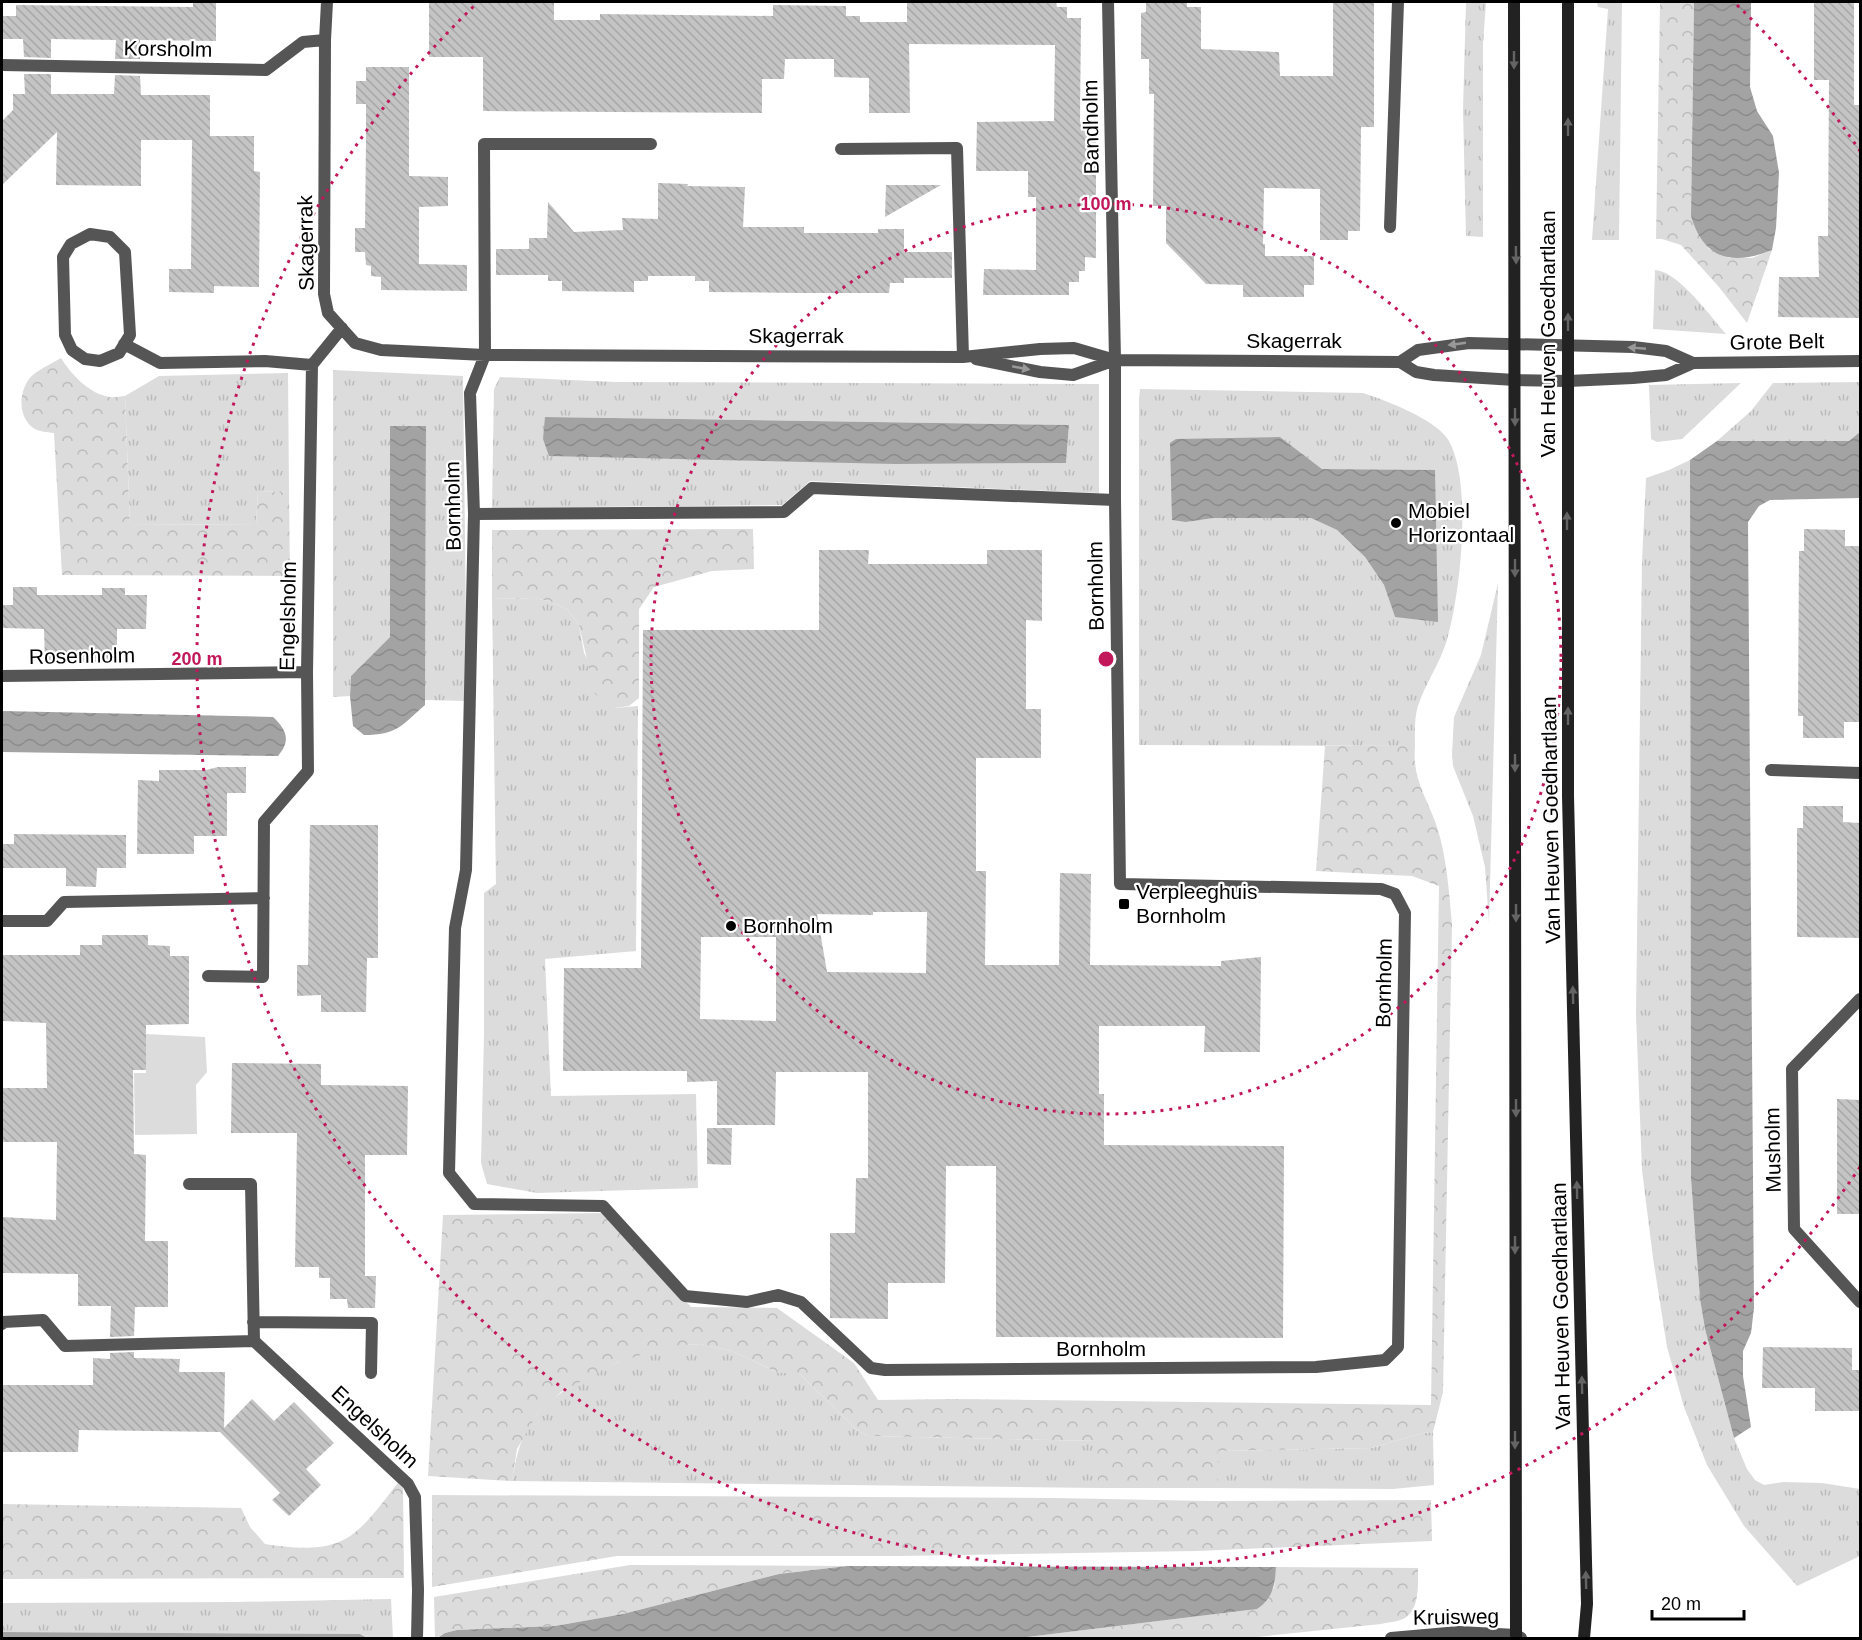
<svg xmlns="http://www.w3.org/2000/svg" width="1862" height="1640" viewBox="0 0 1862 1640" font-family="Helvetica,sans-serif">
  <style>
    .grass { fill: url(#grass-tufts); fill-rule: evenodd }
    .forest { fill: url(#forest-crowns) }
    .park { fill: #dcdcdc }
    .water { fill: url(#water-waves) }
    .building { fill: url(#building-back-hatch); fill-rule: evenodd }
    .lines { fill: none; stroke-linecap: round; stroke-linejoin: round }
    .pedestrian { stroke: #555; stroke-width: 12 }
    .minor { stroke: #555; stroke-width: 12 }
    .tertiary { stroke: #555; stroke-width: 12 }
    .secondary { stroke: #222; stroke-width: 12 }
    .oneway { fill: #646464 }
    .oneway2 { fill: #999 }
    .ring { fill: none; stroke: #c2185b; stroke-width: 3; stroke-dasharray: 3 6 }
    .poi-dot { fill: #000; stroke: #fff; stroke-width: 2 }
    .labels { text-anchor: middle; stroke-width: 4.5; stroke-linejoin: round; paint-order: stroke }
    .street-label { font-size: 21px; fill: #000; stroke: #fff }
    .poi-label { font-size: 21px; fill: #000; stroke: #fff; text-anchor: start }
    .centre { fill: #c2185b; stroke: #fff; stroke-width: 3 }
    .ring-label { font-size: 18px; text-anchor: middle; font-weight: bold; fill: #c2185b; stroke: #fff; stroke-width: 4.5; stroke-linejoin: round; paint-order: stroke }
  </style>
  <defs>
    <pattern id="grass-tufts" width="24" height="20" patternUnits="userSpaceOnUse" patternTransform="scale(1.5)"><rect width="24" height="20" fill="#dcdcdc"/><path d="M3 7l-1-3M5 7V3M7 7l1-3M15 17l-1-3M17 17v-4M19 17l1-3" fill="none" stroke="#bbb"/></pattern>
    <pattern id="forest-crowns" width="20" height="18" patternUnits="userSpaceOnUse" patternTransform="scale(1.5)"><rect width="20" height="18" fill="#dcdcdc"/><path d="M2 6a3 3 0 1 1 6 0M12 15a3 3 0 1 1 6 0" fill="none" stroke="#bbb"/></pattern>
    <pattern id="water-waves" width="16" height="10" patternUnits="userSpaceOnUse" patternTransform="scale(1.5)"><rect width="16" height="10" fill="#a3a3a3"/><path d="M0 5q4-4 8 0t8 0" fill="none" stroke="#8b8b8b"/></pattern>
    <pattern id="building-back-hatch" width="6" height="6" patternUnits="userSpaceOnUse" patternTransform="scale(1.5)"><rect width="6" height="6" fill="#c4c4c4"/><path d="M-1 5l2 2M0 0l6 6M5-1l2 2" fill="none" stroke="#a7a7a7"/></pattern>
  </defs>
  <rect width="100%" height="100%" fill="#fff"/>
  <path class="grass" d="M1466 2H1486L1483 44V237L1466 236 1463 110Z
    M1597 2H1622L1619 240H1592L1608 9 1598 7Z
    M1655 270C1679 272 1710 316 1726 334L1653 329Z
    M333 370 463 376 467 701 425 700 426 426 390 427V637L351 676 350 696 333 697Z
    M288 373 289 491 258 492 256 524 130 525 125 396 159 376Z
    M500 377 616 382 1099 384V493L810 481 782 505 492 508 494 389ZM545 417 1069 425V426L1066 463 895 464Z
    M1860 382V432L1850 441H1717L1751 411 1773 383Z
    M1741 383 1682 439 1657 442 1651 439 1649 385Z
    M1140 389 1363 393C1385 400 1434 419 1447 438 1474 478 1460 599 1446 643 1439 665 1425 684 1418 706 1414 718 1415 734 1415 746L1139 745V399ZM1280 437 1322 469 1434 470 1395 617 1384 585 1365 557 1337 530 1311 518H1214L1186 522Z
    M1690 460 1691 1179 1700 1299 1705 1329 1734 1438 1747 1469 1755 1480 1764 1485 1783 1482 1822 1483 1860 1489V1556L1797 1586 1744 1526 1707 1465 1684 1407 1667 1347 1653 1258 1642 1170 1636 1014 1642 561 1646 478 1669 470Z
    M1498 583 1489 923 1485 867 1473 816 1453 766 1452 754 1454 717 1481 655Z
    M535 598 552 602 568 610 579 625 584 653 614 708 638 706 636 951 545 959 551 1096 696 1094 698 1188 537 1193 487 1184 481 1163 484 1034V893L496 884 492 599Z
    M700 1344 732 1351 779 1373H799L858 1431 868 1436 1098 1441V1488L512 1481C516 1458 521 1432 538 1413 566 1382 627 1355 668 1346 678 1344 690 1345 700 1344Z
    M1433 1432 1434 1485 1393 1489 1218 1488V1451L1372 1448 1422 1433Z
    M391 1599 393 1638H367L360 1634 2 1632V1603L235 1602Z"/>
  <path class="forest" d="M1660 2H1694L1691 216 1709 249 1729 258H1752L1772 250 1747 323 1719 287 1681 245 1662 239H1656Z
    M61 358C71 374 89 394 110 397 114 398 121 396 125 396L130 525 256 524 258 492 289 491 290 576 62 575 54 433C47 432 38 432 32 427 18 415 19 393 29 379 35 371 51 364 61 358Z
    M753 529 754 569 712 571 654 587 639 609V698L629 706 614 708 595 694 579 625 568 610 552 602 535 598 492 599V530Z
    M1325 746H1415C1412 780 1427 797 1437 827 1447 858 1449 892 1452 924L1443 1392 1433 1432 1422 1433 1372 1448 1218 1451V1488H1098L1097 1441 868 1436 858 1431 799 1373H779L732 1351 700 1344 669 1346 616 1363 561 1392 537 1414 517 1449 512 1481 428 1476 443 1215 604 1213 691 1307 777 1308 854 1363 878 1400 953 1399 1431 1405 1439 886 1412 876 1316 871Z
    M398 1483 403 1488 404 1578 2 1579V1504L241 1508 250 1527 265 1544C292 1548 323 1552 347 1538 366 1527 384 1500 398 1483Z
    M432 1495 1054 1498 1209 1501 1431 1500 1432 1541 1197 1551 900 1556H617L432 1587Z
    M630 1565 847 1566 779 1574 623 1614 555 1626 457 1630 445 1633 435 1638 434 1597Z
    M1276 1567 1418 1568C1418 1583 1420 1609 1405 1618 1398 1622 1389 1622 1381 1624L1247 1638H1019L1257 1609 1274 1588Z"/>
  <path class="park" d="M146 1034 205 1037 207 1072 196 1085 197 1134 135 1135 134 1073H146Z"/>
  <path class="water" d="M1694 2H1751L1750 87 1757 111 1773 136 1779 173 1776 228 1772 250C1733 266 1704 260 1691 216Z
    M545 417 1069 425 1066 463 895 464 549 456 543 439Z
    M390 426H426L425 705C401 726 397 735 364 735L353 726 350 696 351 676 390 637Z
    M1860 432V498L1770 500 1759 506 1748 522 1754 1308 1751 1333 1743 1351V1376L1751 1427 1734 1438 1705 1329 1700 1299 1691 1179 1690 460 1717 441H1849Z
    M1280 437 1322 469 1435 470 1438 622 1395 617 1384 585 1365 557 1337 530 1311 518H1214L1186 522 1172 520 1170 443 1176 439Z
    M2 711 273 717C287 730 291 741 278 756L2 752Z
    M847 1566 1276 1567C1275 1585 1273 1598 1257 1609L1019 1638H437L445 1633 457 1630 555 1626 623 1614 779 1574Z
    M2 1632 360 1634 367 1638H2Z"/>
  <path class="building" d="M193 2H216V41L140 40V59H115L116 40 51 39V58L24 57 23 39H2V16H16V5L193 7Z
    M429 2H554V20H600V14L773 16V5L846 6V16H860V22H907V2H1056L1057 7H1067V18H1081L1080 122H1086V136H1096V258L1085 257V271H1079V282H1069V295H983L984 269 1036 270V197H1028V171H976L977 122 1054 121 1055 45 909 44 910 113H869V78L834 77V59H785L784 79H762V113L483 111V57H429Z
    M1146 2H1187V7H1201V49L1279 52 1280 76H1333V2H1374V127H1361L1360 231H1348V240H1320V189L1264 188 1263 244H1265V256H1314V285H1304V297H1243V285L1206 284 1166 243V206H1153L1154 94H1149V59H1141V13L1146 12Z
    M1814 2H1854V105H1860V318L1778 317 1779 277H1819L1818 236H1828L1829 80H1814Z
    M366 67H409V176L448 177V206L419 207V264L467 265V291L381 290V277L371 276V266L366 265 365 252H355V228H365L366 142V104H356V81H366Z
    M24 74H51V94H114L115 75 140 76 141 95H210V136H254V171L260 172 259 287 214 286V293L169 292V269H191L192 140H141V186L56 185 57 132 2 185V121L13 110V94H25Z
    M658 183 688 184 687 186 745 187 743 227H804V233H878V229H904V252H952V278H904V283H890L889 293H804L709 292V281H695V276H648V281H634V292L562 291V281H548V275H496V249H529V238H547L548 202 574 232 623 230 622 218 658 219Z
    M886 185H941L885 217Z
    M1804 529 1845 530V546H1860V722H1844V738H1803V716H1798L1799 551H1804Z
    M819 550H869L868 564H987V550H1042V621L1026 620V709H1041V758H976V871H986L985 965H1059L1060 873 1091 874 1090 965 1221 966V961L1261 957 1260 1052H1204L1205 1026H1099V1094H1104V1145L1284 1146 1283 1338 996 1337V1166H946L945 1283H888V1319L830 1318V1233H855L856 1178H868V1072H776L775 1125H717V1081L687 1082V1071H563L564 968H641L643 630H819ZM873 912H927L926 973 827 972 817 914 873 915ZM701 937H776V1021L700 1019Z
    M13 587H37V595H102V588H125V595H147L146 629H117V662H45L44 629 2 628V605H13Z
    M218 767H246V793H227V836H194V854H137L138 780 159 781V770H206Z
    M1803 806H1843V822L1860 823V938L1797 937V828H1803Z
    M310 825H378V958H367L366 1012H321V995L297 996V965H308Z
    M14 834 126 835V868H97L96 887 66 886V868H2V844H14Z
    M102 935H148V945L170 946V956H189V1024L146 1025V1070H133L134 1154 146 1155 145 1241H168V1307H135L134 1336 110 1337 111 1306H78V1274L2 1273V1217L56 1220 57 1142H2V1088H47L46 1023 3 1021V955H80V945H102Z
    M232 1063 321 1064V1085L408 1086 407 1155H365V1276H376L375 1308H348L347 1299H330V1278H319V1267H295L297 1133H231Z
    M1837 1099 1860 1100V1214H1837Z
    M707 1128H732L731 1165 707 1164Z
    M1763 1347 1852 1348V1370H1860V1411H1815V1388H1762Z
    M134 1352V1358L180 1359 179 1372H225L224 1428 252 1399 274 1421 294 1402 334 1443 306 1469 321 1485 289 1516 272 1500 280 1493 220 1432 79 1430 78 1452H2V1385H93V1358L110 1359V1353Z"/>
  <g class="lines">
    <path class="pedestrian" d="M474 514 784 512 812 488 1115 500"/>
    <path class="minor" d="M327 2 325 40 324 294 328 313 355 343 381 350 485 355 963 357 1040 349 1074 348 1115 360 1400 362 1416 372 1434 375 1515 380 1568 381 1633 378 1666 375 1693 363 1860 361
      M2 65 266 70 303 42 325 40
      M651 144H484L485 355 470 393 474 514 466 870 455 928 449 1173 474 1204 603 1206 685 1296 747 1302 778 1295 801 1302 871 1368 885 1370 1316 1367 1385 1360 1398 1347 1405 913 1395 894 1381 889 1120 884 1115 500V360L1108 2
      M841 149 957 148 963 357
      M1390 227 1398 2
      M90 234 110 237 125 252 130 335 119 353 100 361 85 359 72 350 65 335 63 257 71 244Z
      M124 344 160 363 265 361 312 365
      M976 359 1040 372 1073 375 1115 360
      M1400 362 1418 350 1469 343 1633 347 1666 351 1693 363
      M2 676 307 672
      M1771 770 1860 773
      M2 921H47L64 902 264 898
      M208 976 263 977 264 822 308 771 307 672 312 365 342 328
      M1860 999 1792 1069 1794 1229 1860 1302
      M189 1184H251L254 1341 408 1484 415 1497 418 1590 417 1638
      M253 1322 372 1323 371 1373
      M2 1324 3 1322 43 1320 65 1346 254 1341"/>
    <path class="tertiary" d="M1391 1638 1459 1632 1516 1635 1521 1638"/>
    <path class="secondary" d="M1514 2 1516 1638
      M1568 2V796L1587 1604 1584 1638"/>
  </g>
  <defs><path id="oneway-solid" d="M-6-.8H1V-3.2L6.5 0L1 3.2V.8H-6Z" transform="scale(1.5)"/></defs>
  <g class="oneway">
    <use href="#oneway-solid" transform="translate(1514 60) rotate(90)"/>
    <use href="#oneway-solid" transform="translate(1568 127) rotate(-90)"/>
    <use href="#oneway-solid" transform="translate(1516 255) rotate(89)"/>
    <use href="#oneway-solid" transform="translate(1568 322) rotate(-90)"/>
    <use href="#oneway-solid" transform="translate(1515 417) rotate(90)"/>
    <use href="#oneway-solid" transform="translate(1567 521) rotate(-90)"/>
    <use href="#oneway-solid" transform="translate(1515 568) rotate(90)"/>
    <use href="#oneway-solid" transform="translate(1568 716) rotate(-90)"/>
    <use href="#oneway-solid" transform="translate(1515 763) rotate(90)"/>
    <use href="#oneway-solid" transform="translate(1516 913) rotate(90)"/>
    <use href="#oneway-solid" transform="translate(1573 995) rotate(-91)"/>
    <use href="#oneway-solid" transform="translate(1516 1108) rotate(90)"/>
    <use href="#oneway-solid" transform="translate(1577 1190) rotate(-91)"/>
    <use href="#oneway-solid" transform="translate(1515 1245) rotate(90)"/>
    <use href="#oneway-solid" transform="translate(1582 1385) rotate(-91)"/>
    <use href="#oneway-solid" transform="translate(1515 1440) rotate(90)"/>
    <use href="#oneway-solid" transform="translate(1586 1580) rotate(-91)"/>
  </g>
  <g class="oneway2">
    <use href="#oneway-solid" transform="translate(1457 344) rotate(172)"/>
    <use href="#oneway-solid" transform="translate(1637 348) rotate(-175)"/>
    <use href="#oneway-solid" transform="translate(1021 368) rotate(11)"/>
  </g>
  <g class="ring">
    <circle cx="1106" cy="659" r="455"/>
    <path d="M1860 1167A909 909 0 1 1 475 5M1737 5A909 909 0 0 1 1860 151"/>
  </g>
  <g class="poi-dot">
    <circle cx="1396" cy="523" r="6"/>
    <rect x="1118" y="898" width="12" height="12" rx="3"/>
    <circle cx="731" cy="926" r="6"/>
  </g>
  <g class="labels">
    <g class="street-label">
      <text transform="translate(168 49) rotate(1)" y="7">Korsholm</text>
      <text transform="translate(1091 127) rotate(-91)" y="7">Bandholm</text>
      <text transform="translate(306 243) rotate(-91)" y="7">Skagerrak</text>
      <text transform="translate(1548 334) rotate(-90)" y="7">Van Heuven Goedhartlaan</text>
      <text x="796" y="343">Skagerrak</text>
      <text x="1294" y="348">Skagerrak</text>
      <text transform="translate(1777 342) rotate(-1)" y="7">Grote Belt</text>
      <text transform="translate(453 506) rotate(-91)" y="7">Bornholm</text>
      <text transform="translate(1096 586) rotate(-91)" y="7">Bornholm</text>
      <text transform="translate(288 616) rotate(-89)" y="7">Engelsholm</text>
      <text transform="translate(82 656) rotate(-1)" y="7">Rosenholm</text>
      <text transform="translate(1551 820) rotate(-91)" y="7">Van Heuven Goedhartlaan</text>
      <text transform="translate(1384 983) rotate(-89)" y="7">Bornholm</text>
      <text transform="translate(1773 1150) rotate(-91)" y="7">Musholm</text>
      <text transform="translate(1561 1306) rotate(-91)" y="7">Van Heuven Goedhartlaan</text>
      <text x="1101" y="1356">Bornholm</text>
      <text transform="translate(375 1427) rotate(43)" y="7">Engelsholm</text>
      <text transform="translate(1456 1617) rotate(-1)" y="7">Kruisweg</text>
    </g>
    <g class="poi-label">
      <text x="1408" y="518">Mobiel<tspan x="1408" dy="24">Horizontaal</tspan></text>
      <text x="1136" y="899">Verpleeghuis<tspan x="1136" dy="24">Bornholm</tspan></text>
      <text x="743" y="933">Bornholm</text>
    </g>
  </g>
  <circle cx="1106" cy="659" r="9" class="centre"/>
  <g class="ring-label">
    <text x="1106" y="210">100 m</text>
    <text x="197" y="665">200 m</text>
  </g>
  <rect width="1862" height="1640" fill="none" stroke="#000000" stroke-width="6"/>
  <path d="M1652 1610v9h92v-9" fill="none" stroke="#000000" stroke-width="3"/>
  <text x="1661" y="1610" font-size="18" fill="#000000" stroke="#ffffff" stroke-width="4.5" paint-order="stroke">20 m</text>
</svg>
